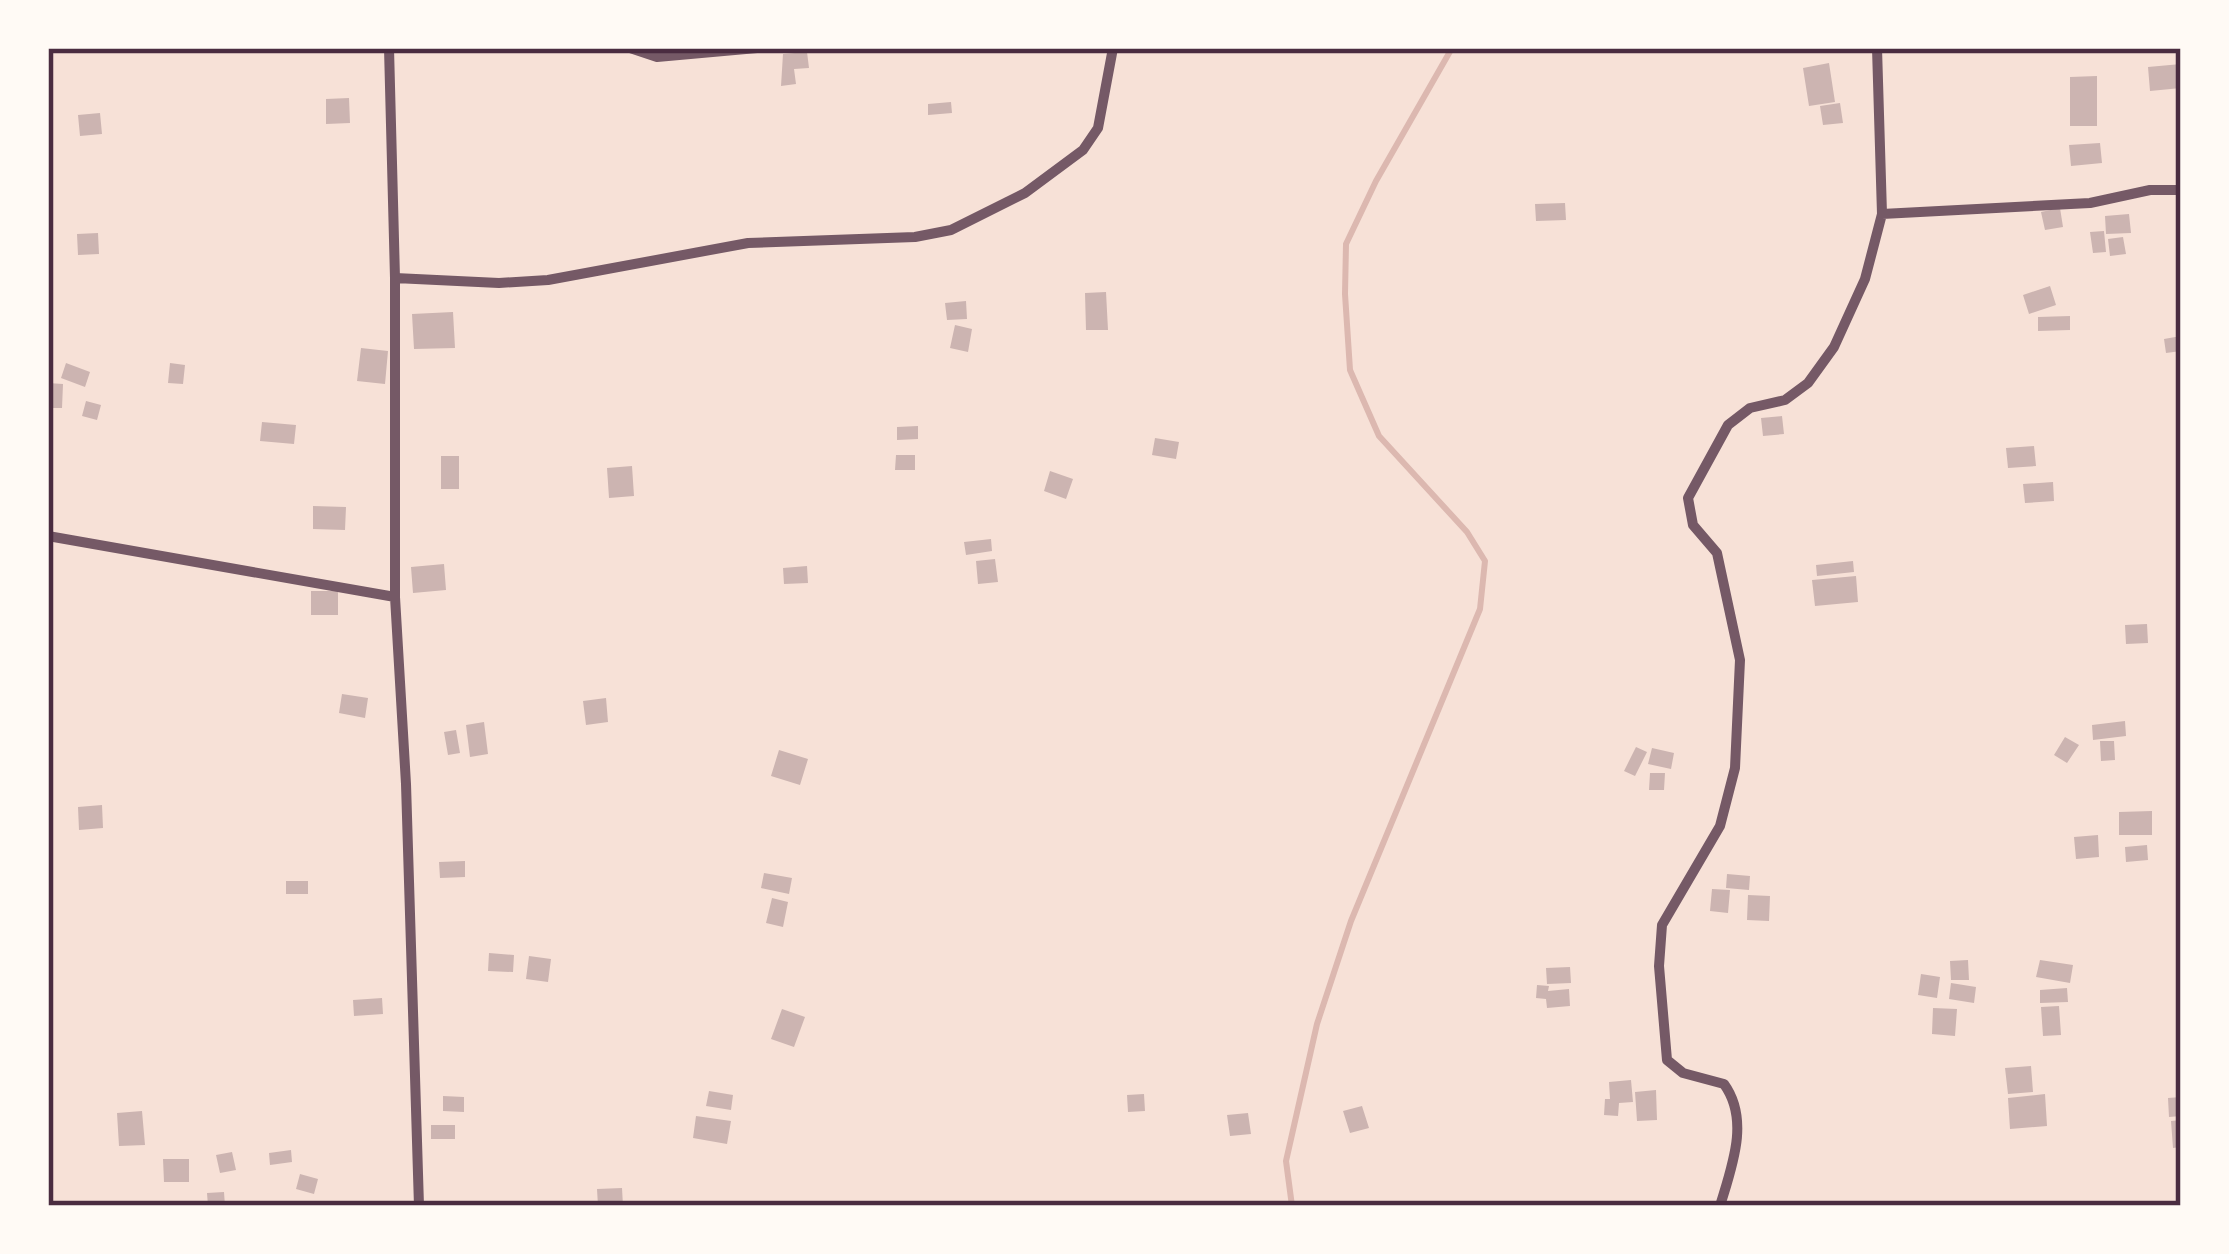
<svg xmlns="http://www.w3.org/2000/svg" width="2229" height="1254" viewBox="0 0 2229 1254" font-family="'IBM Plex Sans',sans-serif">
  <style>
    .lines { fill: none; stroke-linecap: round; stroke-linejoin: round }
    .stream { stroke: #dcb8b0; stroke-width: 6 }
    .building { fill: #ccb4b1 }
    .minor { stroke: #755966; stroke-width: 10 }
    .neatline { fill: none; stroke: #4a2c40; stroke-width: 4.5 }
  </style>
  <rect width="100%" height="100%" fill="#f7e1d7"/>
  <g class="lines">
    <path class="stream" d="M1292 1206 1286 1161 1317 1024 1351 921 1480 609 1485 561 1467 532 1379 436 1350 370 1345 294 1346 244 1376 181 1452 48"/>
  </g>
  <path class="building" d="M807 52 809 68 794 69 796 84 781 86 783 54Z
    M1829 63 1835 102 1809 106 1803 68Z
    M2181 64V88L2150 91 2148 67Z
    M2097 76V126H2070V77Z
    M349 98 350 123 326 124V99Z
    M951 102 952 113 928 115V104Z
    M1840 103 1843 123 1823 125 1820 106Z
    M100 113 102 134 80 136 78 115Z
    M2100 143 2102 163 2071 166 2069 145Z
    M1565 203 1566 220 1536 221 1535 204Z
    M2060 208 2063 227 2045 230 2041 212Z
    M2129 214 2131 233 2106 234 2105 216Z
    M2104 231 2106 252 2093 253 2090 232Z
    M98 233 99 254 78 255 77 234Z
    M2123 237 2126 254 2110 256 2108 239Z
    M2050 286 2056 305 2029 314 2023 295Z
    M1106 292 1108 330H1086L1085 293Z
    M966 301 967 319 947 320 945 303Z
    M453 312 455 348 414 349 412 314Z
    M2070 316V330L2038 331V317Z
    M955 325 972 329 968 352 950 348Z
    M2181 336V351L2166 353 2164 339Z
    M361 348 388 351 385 384 357 381Z
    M66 363 90 372 85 387 61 378Z
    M170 363 185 365 183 384 168 383Z
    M48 383 63 384 62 408H48Z
    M86 401 101 405 97 420 82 416Z
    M1782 416 1784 434 1763 436 1761 418Z
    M262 422 296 425 294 444 260 441Z
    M918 426V439L897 440V427Z
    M1155 438 1179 442 1176 459 1152 455Z
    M2034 446 2036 466 2008 468 2006 448Z
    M896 455H915V470H895Z
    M441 456H459V489H441Z
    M632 466 634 496 609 498 607 468Z
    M1050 471 1073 479 1066 499 1044 491Z
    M2053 482 2054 501 2025 503 2023 484Z
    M313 506 346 507 345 530 313 529Z
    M991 539 992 551 966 555 964 542Z
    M995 559 998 582 978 584 976 561Z
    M1853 561 1854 572 1817 576 1816 565Z
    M444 564 446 590 413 593 411 567Z
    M807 566 808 583 784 584 783 568Z
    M1856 576 1858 602 1815 606 1812 580Z
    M311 591H338V615H311Z
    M2147 624 2148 643 2126 644 2125 625Z
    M342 694 368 698 365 718 339 713Z
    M606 698 608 722 586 725 583 701Z
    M2125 721 2126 736 2093 740 2092 725Z
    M484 722 488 754 470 757 466 725Z
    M456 730 460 753 448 755 444 732Z
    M2065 737 2079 745 2067 763 2054 755Z
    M2100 741H2114L2115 760 2101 761Z
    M1636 747 1647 752 1635 776 1624 771Z
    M1652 748 1674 753 1671 769 1648 764Z
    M779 750 808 759 800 785 771 776Z
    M1650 773H1665L1664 790H1649Z
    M102 805 103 828 79 830 78 807Z
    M2152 811V835H2119V812Z
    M2098 835 2099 857 2076 859 2074 837Z
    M2147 845 2148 860 2126 862 2125 847Z
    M465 861V877L440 878 439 862Z
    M764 873 792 878 789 894 761 888Z
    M1727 874 1750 876 1749 890 1726 888Z
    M286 881H308V894H286Z
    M1712 889 1730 890 1728 913 1710 911Z
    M1748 895 1770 896 1769 921 1747 920Z
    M772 898 788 902 783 927 766 923Z
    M489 953 514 955 513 972 488 971Z
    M529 956 551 959 548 982 526 979Z
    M1968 960 1969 980H1951L1950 961Z
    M2040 960 2073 965 2070 983 2036 977Z
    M1570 967 1571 983 1547 984 1546 968Z
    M1921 974 1940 977 1937 998 1918 995Z
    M1951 983 1976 987 1974 1003 1949 999Z
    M1537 985 1549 986 1548 991 1569 989 1570 1006 1547 1008 1546 999 1536 998Z
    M2067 988 2068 1002 2040 1003V990Z
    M382 998 383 1014 354 1016 353 1000Z
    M2059 1006 2061 1035 2043 1036 2041 1007Z
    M1933 1008 1957 1009 1955 1036 1932 1034Z
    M782 1009 805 1017 794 1047 771 1039Z
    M2031 1066 2033 1092 2008 1094 2005 1068Z
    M1631 1080 1633 1102 1619 1103 1618 1116 1604 1115 1605 1099H1610L1609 1082Z
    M1656 1090 1657 1120 1637 1121 1635 1092Z
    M709 1091 733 1095 731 1110 706 1106Z
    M1144 1094 1145 1111 1128 1112 1127 1095Z
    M2045 1094 2047 1126 2010 1129 2008 1098Z
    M443 1096 464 1097V1112L443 1111Z
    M2181 1097V1116L2169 1117 2168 1098Z
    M1362 1106 1369 1128 1350 1133 1343 1111Z
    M142 1111 145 1145 119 1146 117 1113Z
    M1248 1113 1251 1134 1230 1136 1227 1115Z
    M696 1116 731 1121 727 1144 693 1138Z
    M2181 1120V1147L2173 1148 2171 1121Z
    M431 1125H455V1139H431Z
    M291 1150 292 1162 270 1165 269 1153Z
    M232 1152 236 1170 220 1173 216 1155Z
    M163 1159H189V1182H164Z
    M300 1174 318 1179 314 1194 296 1189Z
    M622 1188 623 1206H598L597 1189Z
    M224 1192 225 1206H208L207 1193Z"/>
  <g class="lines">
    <path class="minor" d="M389 48 395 278V597L406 784 419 1206
      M630 48 657 57 757 48
      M1882 214 2090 203 2150 190H2181
      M395 278 499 283 548 280 748 243 915 237 951 230 1025 193 1083 150 1098 128 1113 48
      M48 536 395 597
      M1720 1206C1732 1166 1750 1120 1724 1084L1683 1073 1667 1060 1659 966 1662 925 1720 826 1735 768 1740 660 1717 553 1693 525 1688 498 1728 425 1750 408 1785 400 1808 383 1834 347 1865 279 1882 214 1877 48"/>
  </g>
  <rect width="2229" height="1254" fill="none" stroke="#fffaf5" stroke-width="102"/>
  <rect x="51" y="51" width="2127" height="1152" class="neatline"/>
</svg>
